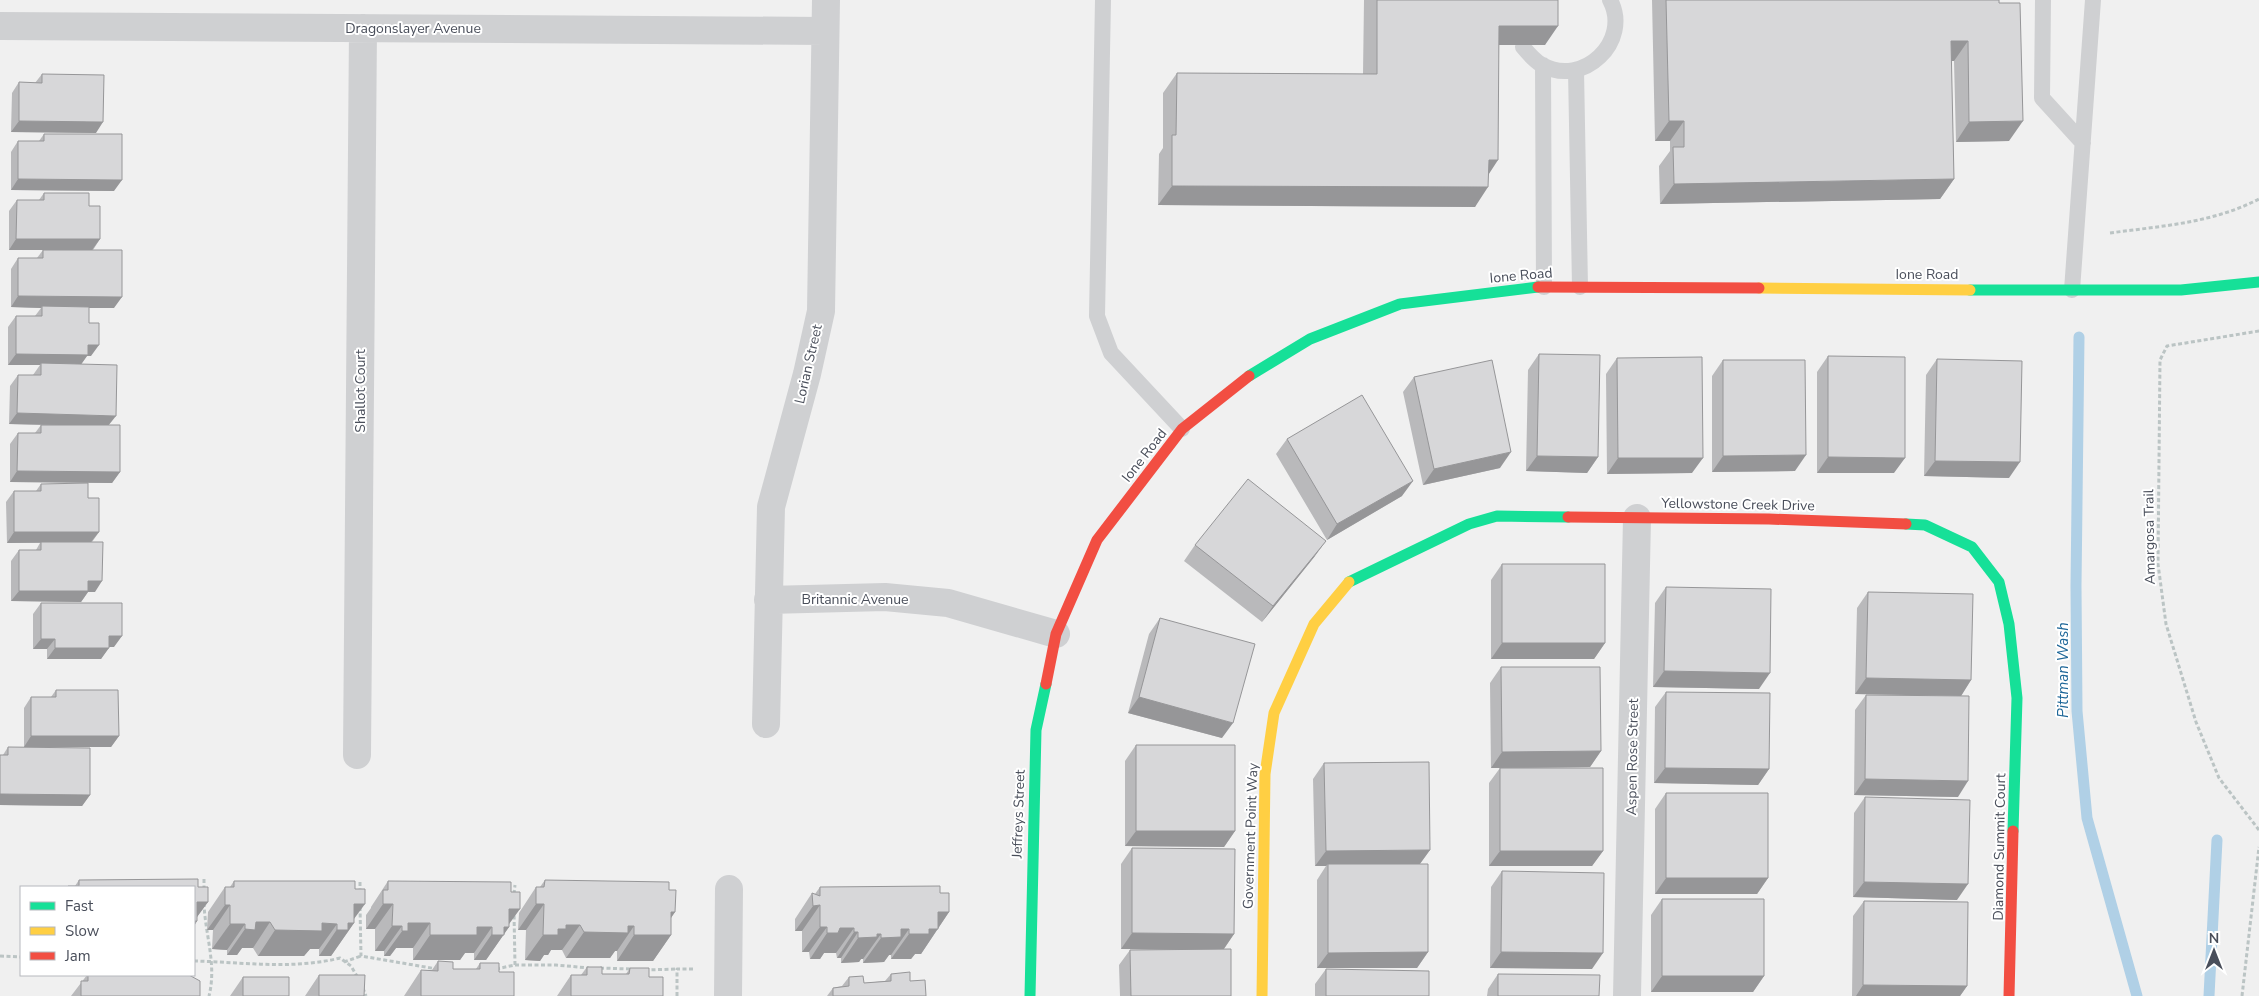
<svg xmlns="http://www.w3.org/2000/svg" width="2259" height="996" viewBox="0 0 2259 996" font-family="'Nunito Sans',sans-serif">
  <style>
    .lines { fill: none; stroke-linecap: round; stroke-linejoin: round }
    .stream { stroke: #b0d0e6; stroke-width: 11 }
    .path { stroke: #bbc4c4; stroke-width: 3; stroke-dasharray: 4 2.5; stroke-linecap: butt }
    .lane { stroke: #cfd0d2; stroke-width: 16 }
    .street { stroke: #cfd0d2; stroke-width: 28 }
    .fast { stroke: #16e098; stroke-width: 11 }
    .slow { stroke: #ffcf43; stroke-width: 11 }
    .jam { stroke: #f24e42; stroke-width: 11 }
    .wall { fill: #b9b9bb }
    .shaded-wall { fill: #969698 }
    .building { fill: #d7d7d9; stroke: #969698 }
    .labels { text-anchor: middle; stroke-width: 4; stroke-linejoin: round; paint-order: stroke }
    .street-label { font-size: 14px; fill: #494e5a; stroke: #fff }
    .water-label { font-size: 15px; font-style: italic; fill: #1d6698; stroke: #fff }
  </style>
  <rect width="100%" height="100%" fill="#f0f0f0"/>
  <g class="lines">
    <path class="stream" d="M2079 337 2076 586 2077 711 2087 818 2137 996
      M2209 996 2217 840"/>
    <path class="path" d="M2110 233C2161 226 2213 223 2259 199
      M2259 331 2167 346 2160 360 2158 564 2166 624 2196 722 2219 778 2259 830
      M204 879V889
      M360 882V891
      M514 894 515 885
      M204 903C205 935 217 964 209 996
      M360 907 361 956 437 969
      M0 956 21 957
      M194 961C242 962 292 970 340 958L351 966 358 978
      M344 962 361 956
      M515 965H556L589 968
      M600 968 631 969
      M496 969 515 965 514 913
      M645 970 677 969
      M363 988 366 996
      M677 996V969H695
      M2242 996 2259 847"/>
    <path class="lane" d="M1103 0 1097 316 1111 353 1182 429
      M2043 0 2042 98 2083 143
      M1523 47C1528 53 1535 61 1542 65 1583 88 1632 41 1610 0
      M1543 65 1544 287
      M1576 70 1580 287
      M2072 290 2093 0"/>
    <path class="street" d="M0 26 825 31
      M768 600 885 597 948 603 1056 634
      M766 724 771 507 807 374 821 311 826 0
      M357 755 363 28
      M728 996 729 889
      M1627 996 1637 518"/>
    <path class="fast" d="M1970 290H2181L2259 282
      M1249 376 1310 339 1400 304 1538 287
      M1906 524 1925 525 1972 547 1999 582 2009 624 2017 698 2013 831
      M1349 582 1469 524 1497 516 1568 517
      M1030 996 1036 730 1046 684"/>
    <path class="slow" d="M1759 288 1970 290
      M1262 996 1265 774 1274 713 1314 624 1349 582"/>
    <path class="jam" d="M1538 287 1759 288
      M1568 517 1769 519 1906 524
      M1046 684 1056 634 1097 540 1182 429 1249 376
      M2009 996 2013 831"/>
  </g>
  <path class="wall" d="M1364 0H1558L1545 45H1499L1489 174 1475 207 1158 205 1159 154 1163 148V93L1177 73 1363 74Z
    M1652 0H1999L2009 141 1956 142 1954 61H1951L1954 179 1940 199 1660 204 1659 166 1670 151V141H1655Z
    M42 74 96 133 11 132 12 93 19 82 35 83Z
    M44 134 114 191 11 190V152L18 141H39Z
    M44 193 89 206 100 239 93 250 114 308H89V323L91 356H87L81 364 109 425 120 472 112 483 10 482V444L18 433H35L41 425 9 424 10 386 18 375H33L40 365H8V327L16 316H35L41 308 11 307V269L18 258H37L43 250H9V211L17 200H39Z
    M1539 354 1598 457 1587 473 1526 471 1528 370Z
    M1828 356 1894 473H1817V372Z
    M1617 358 1692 473 1607 474 1606 374Z
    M1937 359 2009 478 1924 476 1926 375Z
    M1723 360 1795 471 1712 472V376Z
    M1414 377 1500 468 1423 485 1403 392Z
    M1287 439 1402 496 1327 540 1276 454Z
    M41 484 88 498 99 532 92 542 95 592H88L81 602 11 601V561L19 550H36L40 543H7L6 502 14 491H36Z
    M1195 545 1315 556 1262 622 1184 561Z
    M1502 564 1605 643 1594 659H1491V580Z
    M1666 587 1759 689 1653 687 1655 603Z
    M1868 592 1971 680 1961 696 1855 694 1857 608Z
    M41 603 114 647H109L101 659H47V649H33V614Z
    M1160 618 1222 738 1128 713 1149 634Z
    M1501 667 1601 751 1590 767 1527 768 1603 851 1592 866H1489V783L1500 768H1491L1490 683Z
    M56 690 119 736 111 747H24V708L31 697H51Z
    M1666 692 1769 769 1758 785 1654 783 1655 707Z
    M1866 695 1958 797 1854 795 1855 710Z
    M1136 745 1235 831 1224 847 1125 846V761Z
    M8 747 90 795 82 806 0 805V755H3Z
    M1324 763 1430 850 1420 864 1428 952 1417 968H1317V880L1326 866H1315L1313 779Z
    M1666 793 1768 878 1757 894H1655V809Z
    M1865 797 1957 900 1853 897 1854 813Z
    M1132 848 1234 934 1224 949 1231 996H1120L1119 965 1130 950 1170 949H1121V864Z
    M1502 871 1592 969 1490 968 1491 887Z
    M79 880 198 887 208 902 197 917V921L194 926V887H67L68 886H75Z
    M545 880 669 890 675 912 671 918V935L653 961H617V951H615L610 958H566L562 950H551L548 955H544L540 961 525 960 526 930H518L519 913 536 887H540Z
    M234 881 354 920V923L331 956H319V949H310L304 956H258L253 948H242L237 955H227V950L212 949 213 930H207L208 912 225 887H230Z
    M388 881 509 924V927L486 960H474V953H465L460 960H413V948H396L390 956H384V951H375V929H366V915L371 908V907Z
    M820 887 940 893 949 912 921 954H915L911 959H891V955H889L884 962 863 963V959H861L859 962 841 963V958H837L836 953H824L820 959H810L809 952H802V931H795V919L812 893 815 894Z
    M1662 899 1764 976 1753 992H1651V915Z
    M1864 901 1967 986 1960 996H1852L1853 916Z
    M438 961 453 969H476L480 963 499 972 514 996H404L421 970H432Z
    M587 967 602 974H626L630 968 649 977 663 996H557L571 975H581Z
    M1326 969 1429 996H1315V984Z
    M891 974 910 981 926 996H827L833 988 842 986 849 977 864 983 885 981Z
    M1498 974 1599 996H1487L1488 989Z
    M87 975H164L200 996H71Z
    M319 975 364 996H305Z
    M243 977 289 996H230Z"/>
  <path class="shaded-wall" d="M1499 26H1558L1545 45H1485Z
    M1951 41H1968L1954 61H1937Z
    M19 121 103 122 96 133 11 132Z
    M1669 121H1684L1670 141H1655Z
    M2023 121 2009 141 1956 142 1969 122Z
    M1489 160H1498L1485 180Z
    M18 179 122 180 114 191 11 190Z
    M1954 179 1940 199 1660 204 1674 184Z
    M1172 186 1488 187 1475 207 1158 205Z
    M16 239H100L92 250H9Z
    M18 296 122 297 114 308H42V306L41 308 11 307Z
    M88 345H99L91 356H87L80 366 41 363 40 365H8L16 354Z
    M17 413 116 416 108 426 9 424Z
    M1511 452 1500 468 1423 485 1434 469Z
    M1806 455 1795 471 1712 472 1723 456Z
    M1537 456 1598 457 1587 473 1526 471Z
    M1828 457 1905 458 1894 473H1817Z
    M1618 458H1703L1692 473 1607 474Z
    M1935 461 2020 462 2009 478 1924 476Z
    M17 471 120 472 112 483 10 482Z
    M1413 481 1402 496 1327 540 1337 524Z
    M14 532H99L91 542 7 543Z
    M1326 541 1315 556 1262 622 1273 606Z
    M88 581H102L95 592H88L81 602 11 601 19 591Z
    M109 636H122L114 647H102Z
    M41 639H55L47 649H33Z
    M1502 643H1605L1594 659H1491Z
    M55 648H109L101 659H47Z
    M1664 671 1770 673 1759 689 1653 687Z
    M1866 678 1971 680 1961 696 1855 694Z
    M1139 697 1233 723 1222 738 1128 713Z
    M31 736H119L111 747H24Z
    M1601 751 1590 767 1491 768 1502 752Z
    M1665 768 1769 769 1758 785 1654 783Z
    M1865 779 1968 781 1958 797 1854 795Z
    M0 794 90 795 82 806 0 805Z
    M1136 831H1235L1224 847 1125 846Z
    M1430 850 1419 865 1328 864 1326 866H1315L1326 851Z
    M1500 851H1603L1592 866H1489Z
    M1666 878H1768L1757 894H1655Z
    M1864 882 1968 884 1957 900 1853 897Z
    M197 902H208L194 921H197L194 926V907Z
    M354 904H365L351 923H354L331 956H319Z
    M383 904H393L375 929H366Z
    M536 904H544L526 930H518Z
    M225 905H230L213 930H207Z
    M820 905 802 931H795L813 906Z
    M509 909H520L507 927H509L486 960H474Z
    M671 912H675L659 935H671L653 961H617L634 935Z
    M938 912H949L921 954H915L911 959H891L909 934Z
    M256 922H270L253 948H242L237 955H227L245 929Z
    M322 923 337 924 319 949H310L304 956H258L275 930Z
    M408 923H430L413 948H396L390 956H384Z
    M230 924H245L227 950 212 949Z
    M566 925H580L562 950H551L548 955H544L540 961 525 960 543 935 558 929Z
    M392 926H402L384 951H375Z
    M628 926H634L617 951H615L610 958H566L584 932Z
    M477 927H492L474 953H465L460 960H413L430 935Z
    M820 927H827L809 952H802Z
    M840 928H854L836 953H824L820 959H810L827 933Z
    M901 929H909L891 955H889L884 962 863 963 881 938Z
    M854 932H858L841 958H837Z
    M1132 933 1234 934 1223 950 1121 949Z
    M877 934H881L863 959H861L859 962 841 963 858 938Z
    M1428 952 1417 968H1317L1328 953Z
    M1501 952 1603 953 1592 969 1490 968Z
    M1662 976H1764L1753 992H1651Z
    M1863 985 1967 986 1960 996H1856Z"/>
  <path class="building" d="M1377 0H1558V26H1499L1498 160H1489L1488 187 1172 186V135H1176L1177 73 1377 74Z
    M1666 0H1999V3H2020L2023 121 1969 122 1968 41H1951L1954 179 1674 184 1673 147H1684V121H1669Z
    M42 74 104 75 103 122 19 121V82L42 83Z
    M44 134H122V180L18 179V141H44Z
    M44 193H89V206H100V239H16L17 200H44Z
    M43 250H122V297L18 296V258H43Z
    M42 306 89 307V323H99V345H88V355L16 354V316H42Z
    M1539 354 1600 355 1598 457 1537 456Z
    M1828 356 1905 357V458L1828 457Z
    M1702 357 1703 458H1618L1617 358Z
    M1937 359 2022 361 2020 462 1935 461Z
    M1492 360 1511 452 1434 469 1414 377Z
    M1723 360H1805L1806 455 1723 456Z
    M41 363 117 365 116 416 17 413 18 375H41Z
    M1362 395 1413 481 1337 524 1287 439Z
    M41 425H120V472L17 471 18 433H41Z
    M1248 479 1326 541 1273 606 1195 545Z
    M88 483V498H99V532H14V491H41V484Z
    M41 542H103L102 581H88V591H19V550H41Z
    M1502 564H1605V643H1502Z
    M1666 587 1771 589 1770 673 1664 671Z
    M1868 592 1973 594 1971 680 1866 678Z
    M41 603H122V636H109V648H55V639H41Z
    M1160 618 1255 644 1233 723 1139 697Z
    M1501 667H1600L1601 751 1502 752Z
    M56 690H118L119 736H31V697H56Z
    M1666 692 1770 693 1769 769 1665 768Z
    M1866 695 1969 696 1968 781 1865 779Z
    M1136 745H1235V831H1136Z
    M8 747 90 748V795L0 794V755H8Z
    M1429 762 1430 850 1326 851 1324 763Z
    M1500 768H1603V851H1500Z
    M1666 793H1768V878H1666Z
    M1865 797 1970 800 1968 884 1864 882Z
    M1132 848 1235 849 1234 934 1132 933Z
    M1328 864H1428V952L1328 953Z
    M1502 871 1604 873 1603 953 1501 952Z
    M198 879V887H208V902H197V921H194V887H68V886H79V880Z
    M545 880 669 882V890H676L675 912H671V935H634V926H628V933L584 932 580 925H566V929H558V935H543L544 904H536V887H544Z
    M234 881H355V889H365V904H354V923H348V930H337V924L322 923V931L275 930 270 922H256L255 930 245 929V924H230V905H225V887H234Z
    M388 881 511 882V892H520V909H509V927H504V935H492V927H477V935H430V923H408V931H402V926H392L393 904H383V890H388Z
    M940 886V893H949V912H938V929H929V934H909V929H901V937L881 938V934H877V937L858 938V932H854V928H840L838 933H827V927H820V905L813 906 812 893 820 896V887Z
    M1662 899H1764V976H1662Z
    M1864 901 1968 902 1967 986 1863 985Z
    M1231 949V996H1131L1130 950Z
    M438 961 453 962V969H480V963H499V972H514V996H421V970L438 971Z
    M587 967H602V974H629L630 968H649V977H663V996H571V975H587Z
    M1326 969 1429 971V996H1326Z
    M910 972V981L925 980 926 996H833V988L849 986V977L863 976 864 983 891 981V974Z
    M1498 974 1600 975 1599 996H1498Z
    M88 975H189L200 981V996H81V981H88Z
    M319 975H365L364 996H319Z
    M243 977H289V996H243Z"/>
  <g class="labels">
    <g class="street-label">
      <text x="413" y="33">Dragonslayer Avenue</text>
      <text x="1927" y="279">Ione Road</text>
      <text transform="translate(1521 275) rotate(-5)" y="5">Ione Road</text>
      <text transform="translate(808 364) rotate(-77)" y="5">Lorian Street</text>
      <text transform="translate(360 391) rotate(-90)" y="5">Shallot Court</text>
      <text transform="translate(1144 455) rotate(-52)" y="5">Ione Road</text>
      <text transform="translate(1738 504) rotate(1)" y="5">Yellowstone Creek Drive</text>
      <text transform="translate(2149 537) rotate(-91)" y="5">Amargosa Trail</text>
      <text x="855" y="604">Britannic Avenue</text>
      <text transform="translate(1632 757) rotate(-89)" y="5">Aspen Rose Street</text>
      <text transform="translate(1018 814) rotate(-88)" y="5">Jeffreys Street</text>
      <text transform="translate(1250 836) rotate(-88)" y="5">Government Point Way</text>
      <text transform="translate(1999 847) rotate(-89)" y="5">Diamond Summit Court</text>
    </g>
    <g class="water-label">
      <text transform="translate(2063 670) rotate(-90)" y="5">Pittman Wash</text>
    </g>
  </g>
  <rect x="20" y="886" width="175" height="90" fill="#ffffff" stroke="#b6b8bd"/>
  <rect x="30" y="902" width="25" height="8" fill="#16e098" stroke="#b6b8bd"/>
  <text x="65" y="911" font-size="15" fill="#494e5a">Fast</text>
  <rect x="30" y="927" width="25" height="8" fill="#ffcf43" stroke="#b6b8bd"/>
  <text x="65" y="936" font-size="15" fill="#494e5a">Slow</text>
  <rect x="30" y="952" width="25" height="8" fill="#f24e42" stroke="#b6b8bd"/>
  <text x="65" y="961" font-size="15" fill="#494e5a">Jam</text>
  <g transform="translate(2214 951)" stroke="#ffffff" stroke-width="4" paint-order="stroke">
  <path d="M0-4L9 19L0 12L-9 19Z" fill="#494e5a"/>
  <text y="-8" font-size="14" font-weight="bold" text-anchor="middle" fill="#494e5a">N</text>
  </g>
</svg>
